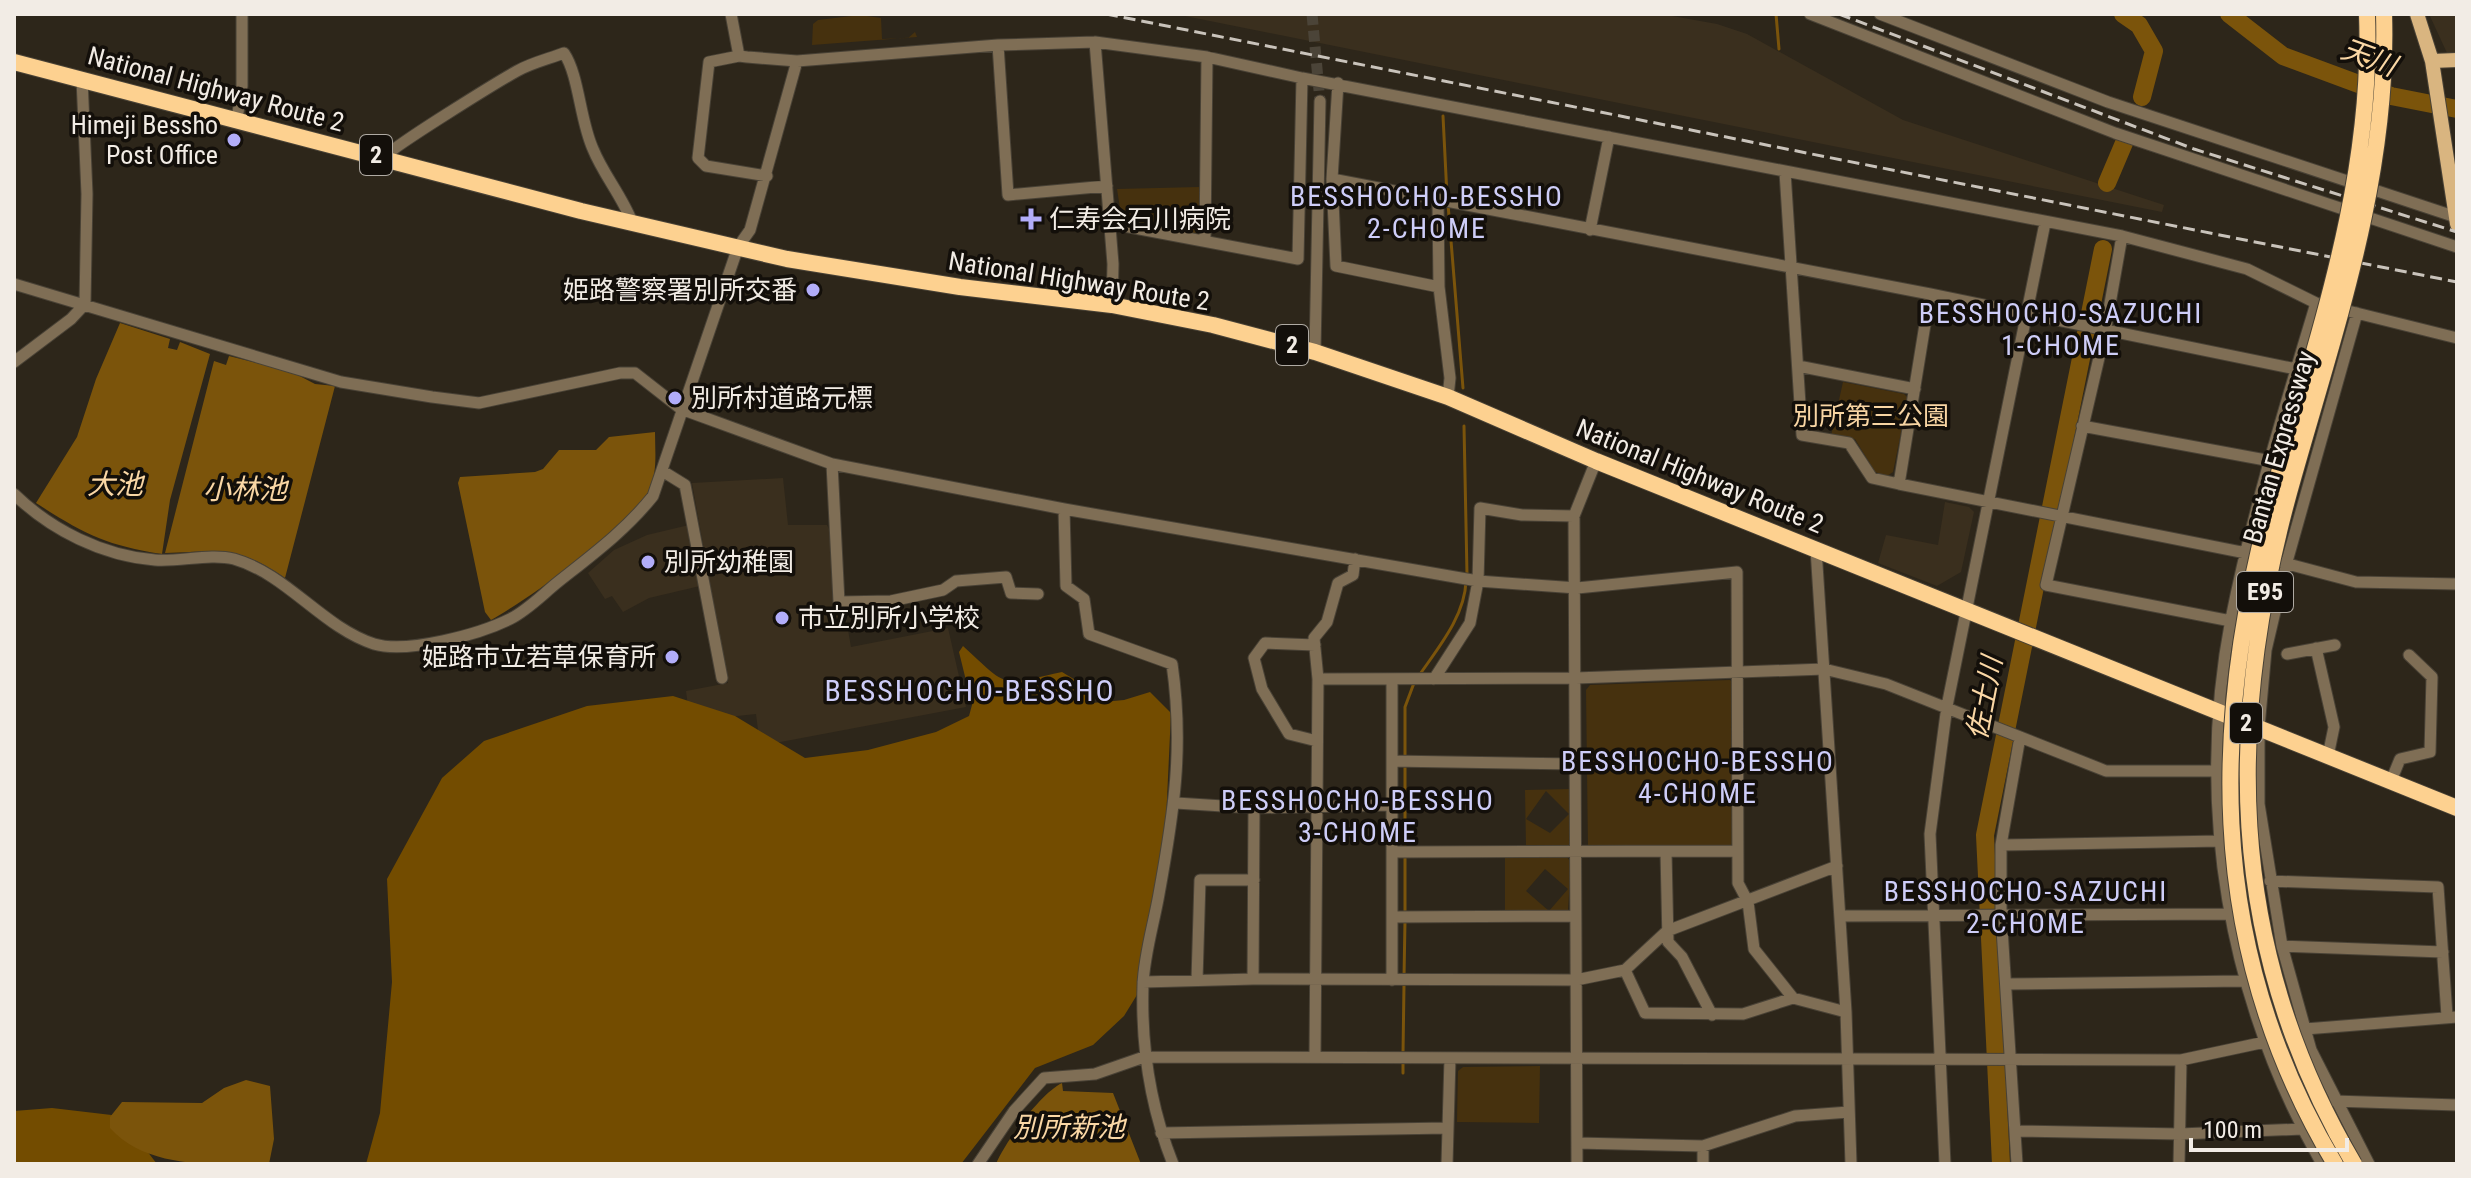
<svg xmlns="http://www.w3.org/2000/svg" width="2471" height="1178" viewBox="0 0 2471 1178" font-family="'Roboto Condensed','Noto Sans JP',sans-serif">
  <style>
    .built { fill: #3a2f1e }
    .green { fill: #46310e; fill-rule: evenodd }
    .forest { fill: #734c00 }
    .water { fill: #7b540b }
    .lines { fill: none; stroke-linecap: round; stroke-linejoin: round }
    .stream { stroke: #7b540b; stroke-width: 3 }
    .river { stroke: #7b540b; stroke-width: 18 }
    .minor-tunnel { stroke: #4b4438; stroke-width: 11; stroke-dasharray: 11 5.5; stroke-linecap: butt }
    .minor-casing { stroke: #494236; stroke-width: 13 }
    .major-casing { stroke: #494236; stroke-width: 16 }
    .highway-casing { stroke: #494236; stroke-width: 18 }
    .minor { stroke: #7f6e55; stroke-width: 11 }
    .major { stroke: #d9b580; stroke-width: 14 }
    .highway { stroke: #fdd190; stroke-width: 16 }
    .rail { stroke: #c9c3bb; stroke-width: 3; stroke-dasharray: 12 6; stroke-linecap: butt }
    .highway-bridge-casing { stroke: #494236; stroke-width: 18; stroke-linecap: butt }
    .highway-bridge { stroke: #fdd190; stroke-width: 16 }
    .poi-dot { fill: #b2adf9; stroke: #130f0a; stroke-width: 3 }
    .labels { text-anchor: middle; stroke-width: 7; stroke-linejoin: round; paint-order: stroke }
    .shield { fill: #130f0a; stroke: #afaaa3; stroke-width: 2 }
    .shield-label { font-size: 24px; font-weight: bold; fill: #f2ece5 }
    .street-label { font-size: 26px; fill: #f2ece5; stroke: #130f0a }
    .poi-label { font-size: 26px; fill: #f2ece5; stroke: #130f0a; text-anchor: start }
    .park-label { font-size: 26px; fill: #f8d5a3; stroke: #130f0a }
    .water-label { font-size: 28px; font-style: italic; fill: #fad7a5; stroke: #130f0a }
    .neighbourhood-label { font-size: 28px; letter-spacing: 2px; fill: #cecdf8; stroke: #130f0a }
    .quarter-label { font-size: 30px; letter-spacing: 2px; fill: #cecdf8; stroke: #130f0a }
  </style>
  <rect width="100%" height="100%" fill="#2d261a"/>
  <path class="built" d="M1175 14H1661L1717 24 1747 34 1903 120 2164 205 2162 212Z
    M2429 14H2457V53H2447Z
    M783 478 788 525H827L830 531 837 590 835 607H844L851 647 948 628 966 707 760 746 756 714 690 721 686 691 728 683 692 483Z
    M1945 502 1969 507 1974 512 1961 572 1937 586 1878 563 1886 535 1938 545Z
    M689 525 700 586 649 598 623 612 612 596 605 599 588 573 614 550 647 535Z"/>
  <path class="green" d="M860 15 881 18 882 39 908 38 915 32 917 37 812 45 813 24 818 20Z
    M1199 187 1201 230 1195 236 1122 221 1117 189Z
    M1843 382 1904 394 1908 398 1893 472 1887 476 1875 472 1855 439 1831 436Z
    M1730 680 1735 685 1733 843 1727 848 1588 847 1586 690 1590 685Z
    M1570 789 1572 842 1566 847H1526L1525 790ZM1546 791 1569 814 1550 833 1526 819Z
    M1566 856 1571 862 1568 910 1505 913V857ZM1545 869 1568 889 1549 911 1526 891Z
    M1540 1066 1539 1123 1457 1122 1458 1071 1463 1067Z"/>
  <path class="forest" d="M963 646C1010 689 999 686 1062 672L1082 684 1092 703 1124 700 1150 692 1171 713 1163 885 1148 977 1124 1016 1093 1045 1035 1068 961 1164H366L380 1113 392 982 387 879 442 778 484 741 587 706 673 696 735 716 805 758 868 750 936 732 969 716 972 705 959 652Z
    M52 1108 120 1116 157 1164H14V1111Z"/>
  <path class="water" d="M120 323 170 339 168 348 177 350 180 342 210 354 170 500 162 554C105 545 84 534 36 503L77 437 96 379Z
    M229 356 292 372 315 384 335 386 285 578C237 545 220 551 165 553L214 361 226 365Z
    M655 432C655 453 658 473 648 493 631 526 526 601 491 620L485 612 458 483 460 477 535 472 543 469 559 450H596L609 437Z
    M246 1080 270 1086 274 1139 269 1164C215 1164 148 1170 110 1128V1117L122 1102 202 1103 224 1088Z
    M1062 1083 1063 1091 1113 1093 1141 1164H996C1005 1142 1041 1093 1062 1083Z"/>
  <g class="lines">
    <path class="stream" d="M1776 14 1779 49
      M1443 116 1447 196
      M1448 204 1463 388
      M1464 426 1467 574
      M1418 677C1438 648 1465 616 1466 581
      M1405 757V707L1414 683
      M1405 765V849
      M1405 913V857
      M1404 977 1405 921
      M1403 1053 1404 985
      M1403 1073V1061"/>
    <path class="river" d="M2123 14 2139 25 2154 51 2142 97
      M2229 14 2283 56 2391 96 2457 109
      M2107 183 2124 143
      M2001 1164 1985 835 2103 249"/>
    <path class="minor-tunnel" d="M1312 14 1320 101"/>
    <g class="minor-casing">
      <path id="minor" d="M731 14 739 56 747 57 797 61 998 45 1095 42 1207 57 1302 78 2122 236 2247 269 2316 303 2457 338
        M1810 14 2115 133 2457 247
        M1880 14 2108 102 2456 217
        M1095 42 1113 264 1112 305
        M998 45 1008 195 1107 186
        M739 56 709 62 698 158 706 166 767 176
        M1338 83 1332 179 1336 266 1439 287
        M237 119 242 86V14
        M385 157C390 148 499 81 517 71 531 63 548 59 564 53 579 75 580 121 593 149 603 174 622 196 632 222
        M1785 172 1802 435 1849 443 1872 478 1899 484 2246 553 2356 582 2457 584
        M1332 179 1930 294 2296 369
        M1438 201 1439 287 1450 378 1448 397
        M1108 223 1298 259 1302 78
        M1590 230 1609 137
        M2122 236 2105 332 2046 585 2231 621
        M1205 241 1207 57
        M14 284 341 382 432 397 479 403 620 373H635L681 409 832 464 1064 509 1478 581 1577 588 1737 572 1738 883 1748 902 1754 949 1793 998
        M2316 303C2285 407 2252 513 2231 619 2195 806 2228 999 2322 1164
        M2357 313 2286 565 2266 650 2259 727V804L2282 946 2311 1050 2369 1164
        M1315 352 1320 101
        M14 362 71 319 85 304 87 194 82 79
        M1798 366 1915 389
        M2082 426 2271 461
        M832 464 839 602 891 601 943 590 956 581 1006 577 1011 593 1038 594
        M664 472 685 485 722 678
        M1899 484 1930 294
        M14 494C51 530 103 556 155 560 180 562 210 553 234 559 287 574 322 627 374 644 407 654 480 634 510 619 528 610 543 594 558 582 592 555 626 530 653 496L738 247 750 230 797 61
        M1064 509 1066 586 1084 599 1089 634 1172 664C1184 747 1174 812 1159 894 1154 923 1144 955 1143 985 1141 1047 1150 1106 1173 1164
        M1816 549 1846 1012 1851 1164
        M1315 645 1265 643 1254 658 1262 689 1289 734 1317 741
        M2316 648 2334 727 2328 756
        M2287 654 2335 645
        M1318 679 1576 678 1824 669 1886 684 2106 771H2216
        M1392 679V980
        M1434 679 1470 623 1478 581 1480 508 1522 515 1574 516
        M1392 761 1576 764
        M2391 781 2400 759 2430 752 2432 677 2409 655
        M1176 803 1254 808 1392 805
        M2001 845 2220 841
        M1392 852 1736 851
        M1666 852 1668 942 1682 957 1712 1015
        M2270 881 2438 887 2447 1016
        M1840 916 2228 914
        M1392 917 1575 916
        M2282 946 2443 952
        M1625 970 1645 1013 1743 1014 1793 998 1846 1012
        M1253 979 1254 808
        M1197 980 1200 880H1254
        M1143 982 1253 979 1576 980 1625 970 1667 931 1837 866
        M2006 984 2243 981
        M1315 1055 1318 679 1314 638 1327 622 1338 583 1353 575 1355 559
        M2334 1101 2457 1105
        M2015 1131 2180 1134 2302 1129
        M1161 1133 1447 1128
        M1577 1143 1703 1146 1795 1116 1849 1112
        M1703 1146V1164
        M978 1164 1014 1111 1044 1078 1095 1074 1144 1057 2181 1060 2265 1042 2305 1029 2457 1017
        M1447 1164 1450 1058
        M1577 1164 1574 516 1596 461
        M1945 1164 1930 834 1947 706 2045 223
        M2017 1164 2001 913V845L2020 737
        M2179 1164 2181 1060"/>
    </g>
    <g class="major-casing">
      <path id="major" d="M2417 14 2432 61 2457 224
        M2432 61 2457 60"/>
    </g>
    <g class="highway-casing">
      <path id="highway" d="M14 62 581 211 787 259 960 287 1112 305 1213 325 1315 352 1448 397 1596 461 2457 808"/>
    </g>
    <use href="#minor" class="minor"/>
    <use href="#major" class="major"/>
    <use href="#highway" class="highway"/>
    <path class="rail" d="M1106 14 2457 282
      M1839 14 2194 149 2457 232"/>
    <g class="highway-bridge-casing">
      <path id="highway-bridge" d="M2335 1164C2202 942 2210 710 2280 469 2323 319 2373 172 2367 14
        M2354 1164C2224 944 2225 715 2294 475 2337 323 2389 174 2384 14"/>
    </g>
    <use href="#highway-bridge" class="highway-bridge"/>
  </g>
  <g class="poi-dot">
    <circle cx="234" cy="140" r="8"/>
    <path d="M1027 207h8v8h8v8h-8v8h-8v-8h-8v-8h8z"/>
    <circle cx="813" cy="290" r="8"/>
    <circle cx="675" cy="398" r="8"/>
    <circle cx="648" cy="562" r="8"/>
    <circle cx="782" cy="618" r="8"/>
    <circle cx="672" cy="657" r="8"/>
  </g>
  <g class="labels">
    <g class="shield">
      <rect x="360" y="135" width="32" height="40" rx="6"/>
      <rect x="1276" y="325" width="32" height="40" rx="6"/>
      <rect x="2237" y="572" width="56" height="40" rx="6"/>
      <rect x="2230" y="703" width="32" height="40" rx="6"/>
    </g>
    <g class="shield-label">
      <text x="376" y="163">2</text>
      <text x="1292" y="353">2</text>
      <text x="2265" y="600">E95</text>
      <text x="2246" y="731">2</text>
    </g>
    <g class="street-label">
      <text transform="translate(216 89) rotate(15)" y="9">National Highway Route 2</text>
      <text transform="translate(1079 281) rotate(9)" y="9">National Highway Route 2</text>
      <text transform="translate(2279 447) rotate(-74)" y="9">Bantan Expressway</text>
      <text transform="translate(1700 476) rotate(22)" y="9">National Highway Route 2</text>
    </g>
    <g class="poi-label">
      <text x="218" y="134" text-anchor="end">Himeji Bessho<tspan x="218" dy="30">Post Office</tspan></text>
      <text x="1049" y="228">仁寿会石川病院</text>
      <text x="797" y="299" text-anchor="end">姫路警察署別所交番</text>
      <text x="691" y="407">別所村道路元標</text>
      <text x="664" y="571">別所幼稚園</text>
      <text x="798" y="627">市立別所小学校</text>
      <text x="656" y="666" text-anchor="end">姫路市立若草保育所</text>
    </g>
    <g class="park-label">
      <text x="1871" y="425">別所第三公園</text>
    </g>
    <g class="water-label">
      <text transform="translate(2369 57) rotate(20)" y="10">天川</text>
      <text x="115" y="494">大池</text>
      <text x="245" y="499">小林池</text>
      <text transform="translate(1984 698) rotate(-79)" y="10">佐土川</text>
      <text x="1069" y="1137">別所新池</text>
    </g>
    <g class="neighbourhood-label">
      <text x="1427" y="206">BESSHOCHO-BESSHO<tspan x="1427" dy="32">2-CHOME</tspan></text>
      <text x="2061" y="323">BESSHOCHO-SAZUCHI<tspan x="2061" dy="32">1-CHOME</tspan></text>
      <text x="1698" y="771">BESSHOCHO-BESSHO<tspan x="1698" dy="32">4-CHOME</tspan></text>
      <text x="1358" y="810">BESSHOCHO-BESSHO<tspan x="1358" dy="32">3-CHOME</tspan></text>
      <text x="2026" y="901">BESSHOCHO-SAZUCHI<tspan x="2026" dy="32">2-CHOME</tspan></text>
    </g>
    <g class="quarter-label">
      <text x="970" y="701">BESSHOCHO-BESSHO</text>
    </g>
  </g>
  <rect width="2471" height="1178" fill="none" stroke="#f2ece5" stroke-width="32"/>
  <path d="M2191 1138v12h156v-12" fill="none" stroke="#f2ece5" stroke-width="4"/>
  <text x="2203" y="1138" font-size="24" fill="#f2ece5" stroke="#130f0a" stroke-width="6" paint-order="stroke">100 m</text>
</svg>
